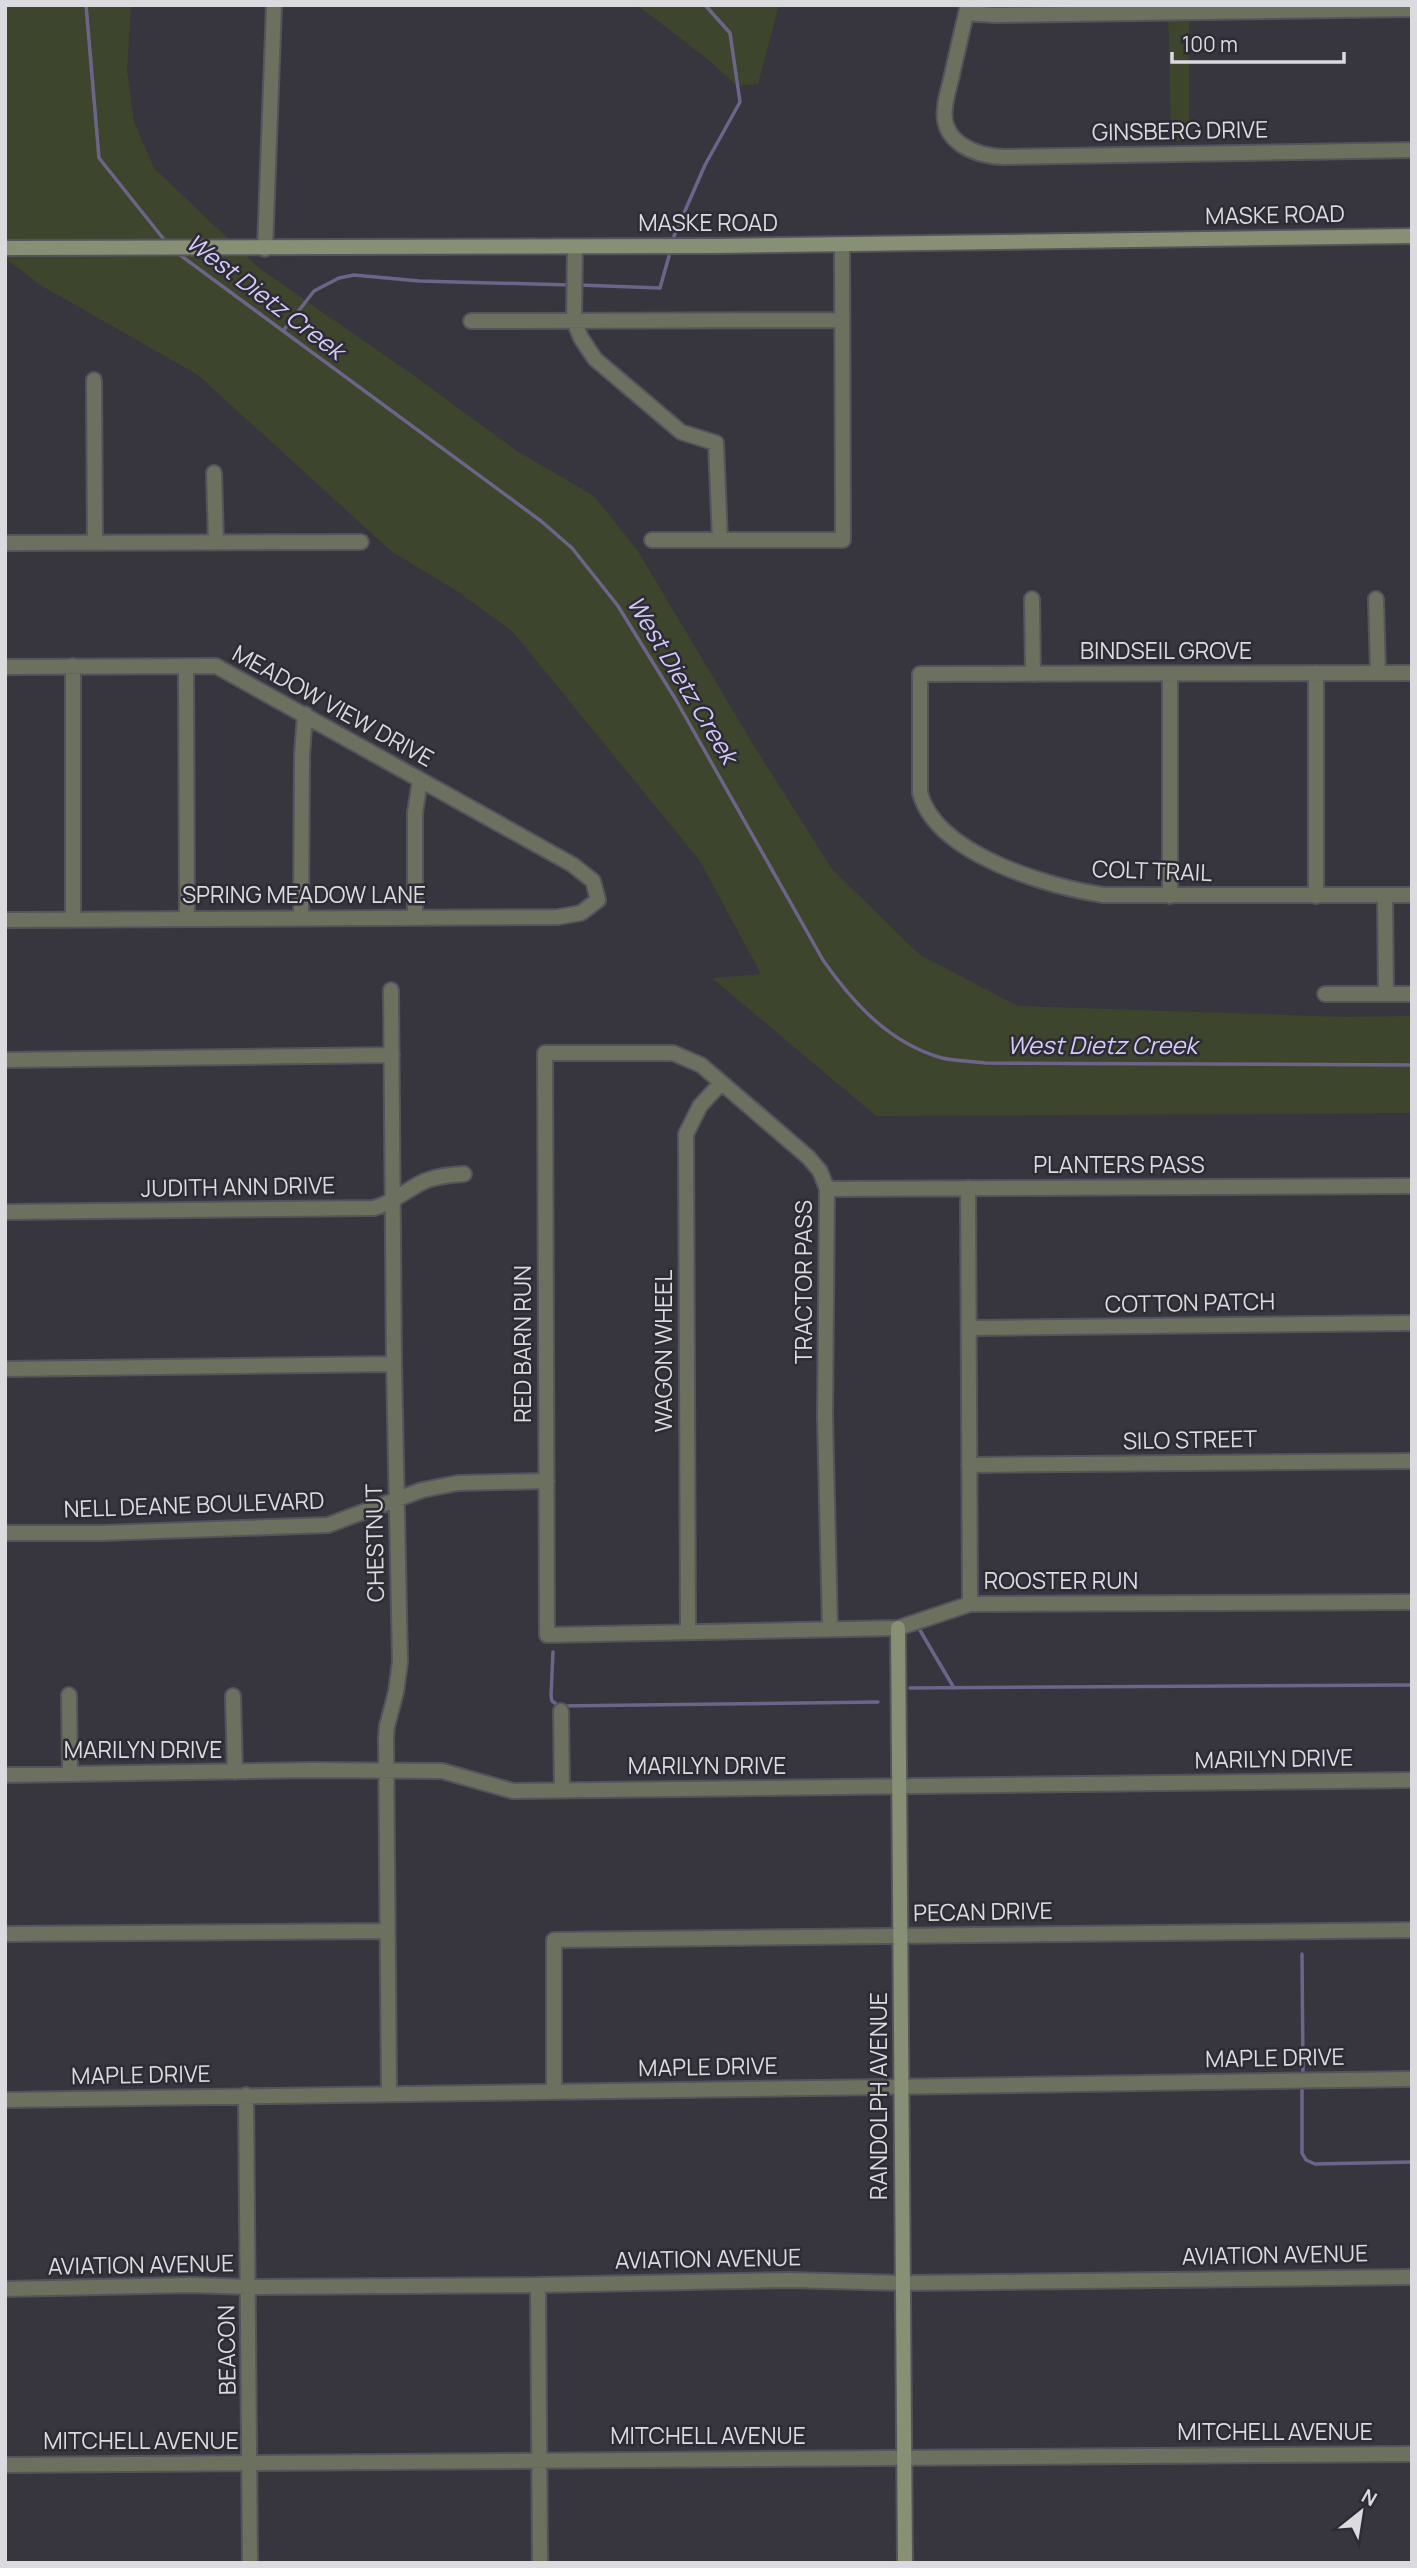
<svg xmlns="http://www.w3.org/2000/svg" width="1417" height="2568" viewBox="0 0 1417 2568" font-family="Manrope,sans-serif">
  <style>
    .green { fill: #3e452d }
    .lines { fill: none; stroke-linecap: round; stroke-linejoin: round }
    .stream { stroke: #6d6489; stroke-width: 3.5 }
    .street-casing { stroke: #55535b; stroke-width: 18 }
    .secondary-casing { stroke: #55535b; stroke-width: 18 }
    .street { stroke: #6b705f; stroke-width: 14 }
    .secondary { stroke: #878f75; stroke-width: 14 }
    .labels { text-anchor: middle; stroke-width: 5; stroke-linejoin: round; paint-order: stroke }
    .street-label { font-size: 23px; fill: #dbdadf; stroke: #2d2b34 }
    .water-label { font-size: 24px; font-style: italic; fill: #d6cafc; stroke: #2d2b34 }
  </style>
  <rect width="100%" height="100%" fill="#37353e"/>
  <path class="green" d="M5 5H131L127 71 134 122 154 168 259 268 413 375 517 451 594 496 638 551 754 746 832 869 920 955 1018 1006 1345 1017 1412 1016V1113L876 1116 712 978 761 974 700 861 513 632 457 591 391 551 198 375 42 286 5 258Z
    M637 5H779L758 84 737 86 710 61Z
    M1168 5H1189V141H1171Z"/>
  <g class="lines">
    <path class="stream" d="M86 5 99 158 166 242
      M674 236 705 165 740 102 730 33 705 5
      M176 252 541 521 572 548 618 606 676 700 823 960C853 1003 889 1043 942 1058 955 1061 971 1061 985 1063L1412 1065
      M579 285 660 288 669 256
      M283 331 314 291 339 278 354 275 419 281 572 285
      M918 1627 954 1688
      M553 1652 551 1696 552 1701 559 1706 878 1702
      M910 1688 1412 1685
      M1302 1954 1303 2071
      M1302 2090V2153L1306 2160 1315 2164 1412 2162"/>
    <g class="street-casing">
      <path id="street" d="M968 5C963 27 958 48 953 70 951 82 946 95 945 107 940 143 976 156 1004 157L1412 150
        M966 13 994 15 1412 9
        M575 247 574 321 581 338 595 359 681 432 716 443 720 540
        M265 249 274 5
        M471 321 842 320
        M94 380 95 542
        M214 473 216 542
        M652 540H843L842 245
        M5 543 361 542
        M1032 599 1033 674
        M1376 599 1378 673
        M186 666 187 919
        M5 667 216 666 573 865 593 881 598 900 581 913 558 917 5 920
        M1316 673V896
        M1412 673 920 674V793C936 854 1048 887 1104 895H1412
        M1385 895 1386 994
        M1170 896V674
        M415 916V813L420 780
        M301 918 302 755 305 714
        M73 919V666
        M1325 994H1412
        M5 1060 392 1055
        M968 1188 970 1604
        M827 1189 1412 1186
        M5 1212 374 1208C393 1203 407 1189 425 1181 437 1176 450 1175 464 1174
        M969 1328 1412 1323
        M5 1369 394 1364
        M969 1465 1412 1461
        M5 1533H102L328 1525 422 1490 458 1483 547 1481
        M830 1628 825 1417 827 1189 820 1171 808 1157 701 1065 673 1053H545L547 1635 898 1628 970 1604 1412 1602
        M688 1631 686 1134 700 1106 721 1083
        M69 1695 70 1774
        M233 1696 235 1772
        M561 1711 562 1790
        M5 1775 311 1770 442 1771 513 1791 1412 1780
        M5 1934 387 1931
        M554 2092V1940L1412 1930
        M389 2094 386 1738 387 1726 396 1692 400 1662 394 1364 391 990
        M246 2095 250 2563
        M5 2100 1412 2079
        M538 2285 540 2563
        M5 2289 191 2285 249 2287 538 2285 789 2280 903 2283 1412 2277
        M5 2465 1412 2454"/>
    </g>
    <g class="secondary-casing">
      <path id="secondary" d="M5 248 717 246 1412 236
        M898 1628 905 2563"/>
    </g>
    <use href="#street" class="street"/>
    <use href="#secondary" class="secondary"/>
  </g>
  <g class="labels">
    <g class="street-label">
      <text transform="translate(1180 131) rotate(-1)" y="8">GINSBERG DRIVE</text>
      <text transform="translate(1275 215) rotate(-1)" y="8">MASKE ROAD</text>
      <text x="708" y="231">MASKE ROAD</text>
      <text x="1166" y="659">BINDSEIL GROVE</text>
      <text transform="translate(333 706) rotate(29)" y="8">MEADOW VIEW DRIVE</text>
      <text transform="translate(1152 871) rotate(2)" y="8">COLT TRAIL</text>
      <text x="304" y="903">SPRING MEADOW LANE</text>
      <text x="1119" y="1173">PLANTERS PASS</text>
      <text transform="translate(238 1187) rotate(-1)" y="8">JUDITH ANN DRIVE</text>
      <text transform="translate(804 1282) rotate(-90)" y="8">TRACTOR PASS</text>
      <text transform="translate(1190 1303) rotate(-1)" y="8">COTTON PATCH</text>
      <text transform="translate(523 1344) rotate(-90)" y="8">RED BARN RUN</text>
      <text transform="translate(664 1351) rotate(-90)" y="8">WAGON WHEEL</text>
      <text transform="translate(1190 1440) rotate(-1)" y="8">SILO STREET</text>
      <text transform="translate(194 1505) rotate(-2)" y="8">NELL DEANE BOULEVARD</text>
      <text transform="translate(375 1543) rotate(-91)" y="8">CHESTNUT</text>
      <text x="1061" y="1589">ROOSTER RUN</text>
      <text x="143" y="1758">MARILYN DRIVE</text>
      <text transform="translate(1274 1759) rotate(-1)" y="8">MARILYN DRIVE</text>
      <text x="707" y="1774">MARILYN DRIVE</text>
      <text transform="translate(983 1912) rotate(-1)" y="8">PECAN DRIVE</text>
      <text transform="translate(1275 2058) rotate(-1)" y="8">MAPLE DRIVE</text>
      <text transform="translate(708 2067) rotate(-1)" y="8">MAPLE DRIVE</text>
      <text transform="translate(141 2075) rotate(-1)" y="8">MAPLE DRIVE</text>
      <text transform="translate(879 2096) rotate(-90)" y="8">RANDOLPH AVENUE</text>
      <text transform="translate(1275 2255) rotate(-1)" y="8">AVIATION AVENUE</text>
      <text transform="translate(708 2259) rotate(-1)" y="8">AVIATION AVENUE</text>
      <text transform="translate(141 2265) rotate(-1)" y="8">AVIATION AVENUE</text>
      <text transform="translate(227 2350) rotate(-91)" y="8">BEACON</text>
      <text x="1275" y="2440">MITCHELL AVENUE</text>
      <text x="708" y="2444">MITCHELL AVENUE</text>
      <text x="141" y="2449">MITCHELL AVENUE</text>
    </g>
    <g class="water-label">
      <text transform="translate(265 297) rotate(37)" y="8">West Dietz Creek</text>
      <text transform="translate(682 680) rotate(59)" y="8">West Dietz Creek</text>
      <text x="1102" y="1054">West Dietz Creek</text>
    </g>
  </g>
  <rect width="1417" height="2568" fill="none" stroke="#dbdadf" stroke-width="14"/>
  <g transform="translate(1361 2512) rotate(30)" stroke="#2d2b34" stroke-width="5" paint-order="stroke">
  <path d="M0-5L12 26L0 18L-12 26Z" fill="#dbdadf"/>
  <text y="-10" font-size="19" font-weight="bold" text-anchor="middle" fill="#dbdadf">N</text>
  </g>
  <path d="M1172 52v10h172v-10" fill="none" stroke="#dbdadf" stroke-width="3.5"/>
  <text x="1182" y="52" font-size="21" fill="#dbdadf" stroke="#2d2b34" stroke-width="5" paint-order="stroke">100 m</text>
</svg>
